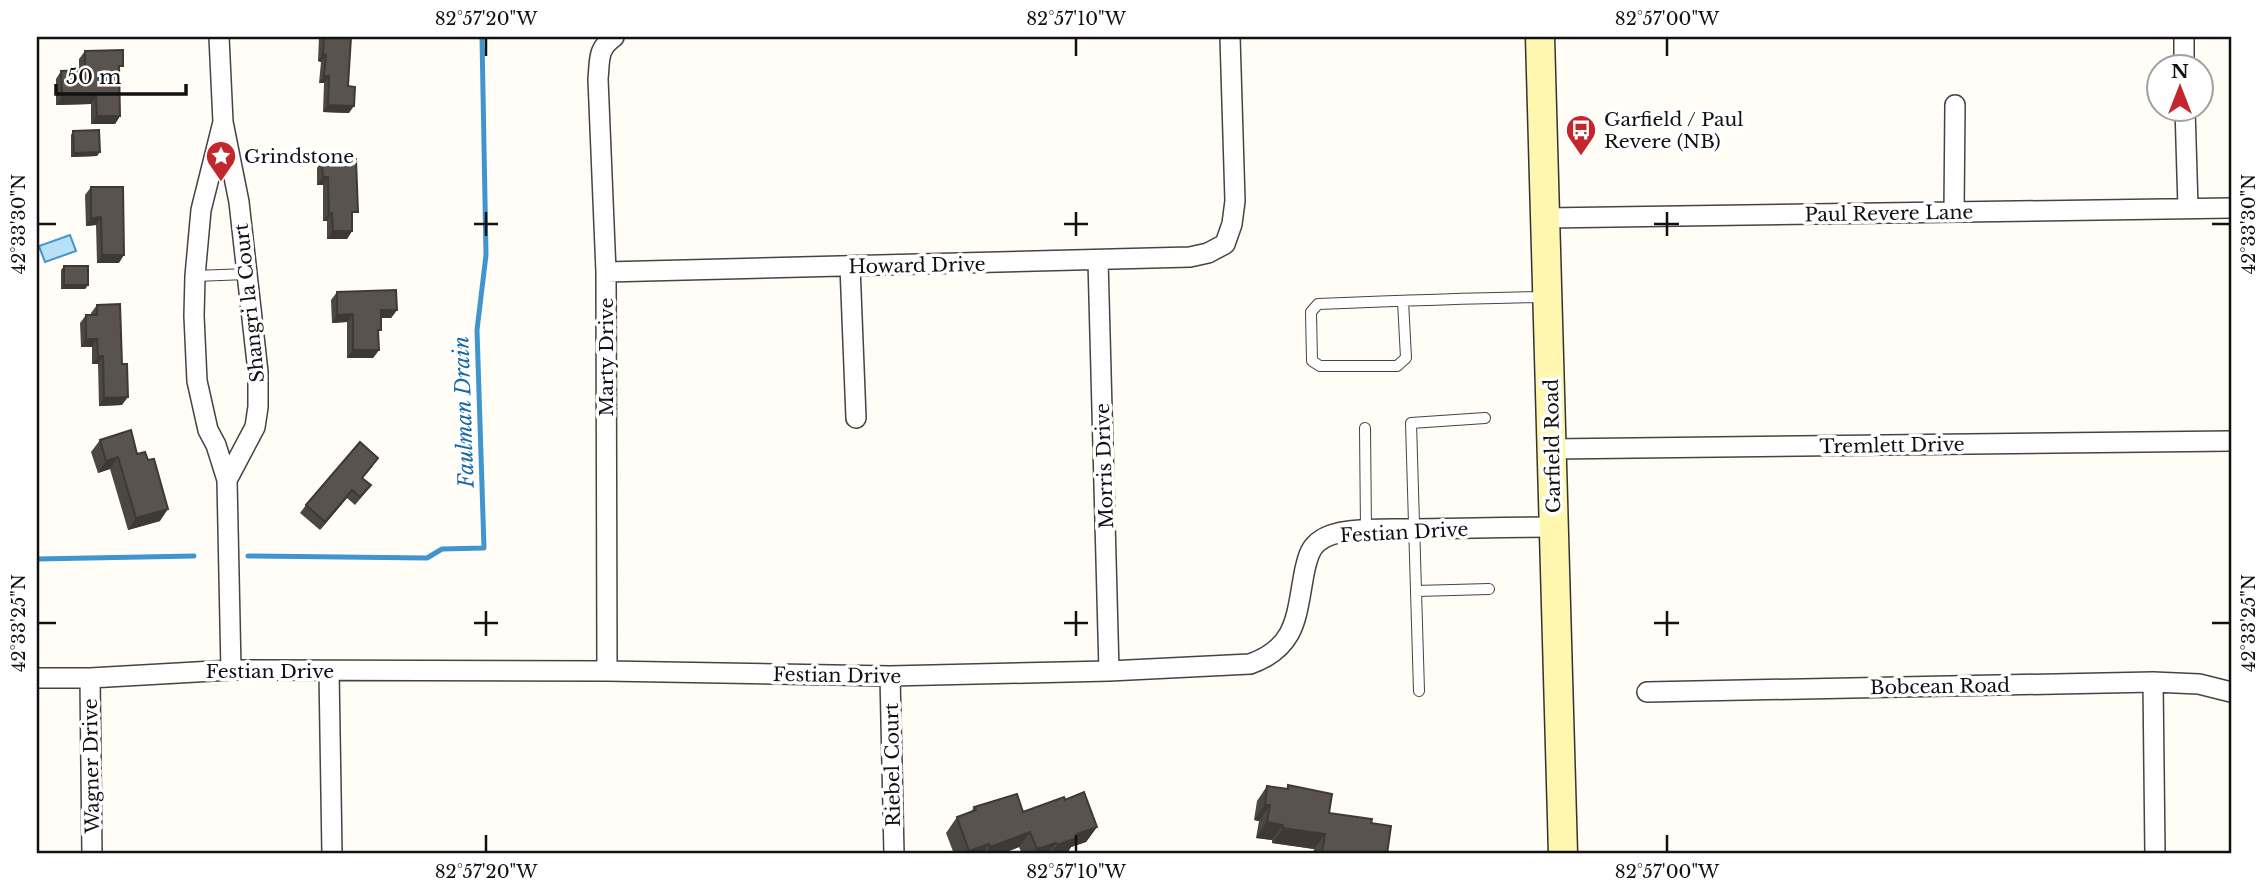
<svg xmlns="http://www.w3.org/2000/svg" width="2268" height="891" viewBox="0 0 2268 891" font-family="'Libre Baskerville',serif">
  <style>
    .water { fill: #b9e0f7; stroke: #3f96cf; stroke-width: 2 }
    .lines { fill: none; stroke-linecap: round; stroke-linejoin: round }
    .stream { stroke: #3f96cf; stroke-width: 5 }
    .lane-casing { stroke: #444; stroke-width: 12 }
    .street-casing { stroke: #444; stroke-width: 22 }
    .secondary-casing { stroke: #333; stroke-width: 31 }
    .lane { stroke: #fff; stroke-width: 10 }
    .street { stroke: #fff; stroke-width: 19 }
    .secondary { stroke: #fff6b0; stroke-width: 28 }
    .wall { fill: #4d4742 }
    .shaded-wall { fill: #3f3936 }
    .building { fill: #5a524d; stroke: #3f3936; stroke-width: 2 }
    .ticks { fill: none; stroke: #111; stroke-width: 2.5 }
    .labels { text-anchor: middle; stroke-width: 7; stroke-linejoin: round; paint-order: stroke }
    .poi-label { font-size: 19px; fill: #111; stroke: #fff; text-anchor: start }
    .street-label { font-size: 19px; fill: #111; stroke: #fff }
    .water-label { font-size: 21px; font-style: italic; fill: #1768a6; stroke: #fff }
    .neatline { fill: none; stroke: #111; stroke-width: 2.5 }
    .ticks-label { font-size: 18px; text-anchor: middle; fill: #111 }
  </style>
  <rect width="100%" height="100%" fill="#fffdf5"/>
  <path class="water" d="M70 235 76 251 45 262 39 246Z"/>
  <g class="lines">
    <path class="stream" d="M248 556 427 558 442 549 484 548 477 330 486 255 482 37
      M37 559 194 556"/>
    <g class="lane-casing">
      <path id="lane" d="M195 276 247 274
        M1403 301 1406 358 1397 366H1320L1312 361 1311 312 1318 304C1394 301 1470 298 1546 297
        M1365 428 1366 530
        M1416 591 1489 589
        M1419 691 1411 423 1485 418"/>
    </g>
    <g class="street-casing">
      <path id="street" d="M219 37 223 122 239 202 258 372V407L255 427 227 480
        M2184 37V66
        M2185 108 2188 208
        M223 122 201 210 195 276 194 316 197 381 208 430 216 445 227 480 231 670
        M1954 212 1955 105
        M1546 218 2231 208
        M1098 260 1109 671
        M850 266 856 418
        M606 272 1190 257 1208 253 1225 244 1232 224 1235 201 1230 37
        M1552 449 2231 441
        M329 671 332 854
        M607 671 606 272 598 79C600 60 597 49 614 37
        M890 676 894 854
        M37 678H90L231 670 607 671 890 676 1109 671 1250 664C1299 647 1296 613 1305 569 1307 561 1309 551 1315 545 1323 536 1338 532 1349 531 1370 528 1393 529 1414 529 1460 528 1507 527 1554 527
        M90 678 92 854
        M2153 682 2155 854
        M1647 692 2153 682 2199 684 2231 692"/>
    </g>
    <g class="secondary-casing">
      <path id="secondary" d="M1540 37 1563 854"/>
    </g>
    <use href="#lane" class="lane"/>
    <use href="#street" class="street"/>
    <use href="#secondary" class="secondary"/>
  </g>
  <path class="wall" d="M319 37H351L348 86 349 113 323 112 324 83H319L321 62 318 61Z
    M85 51 119 71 120 116 115 124H91V104L56 105V79L61 71 79 70V59Z
    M73 131 97 156 71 157V135Z
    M322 160 352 220V231L347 239H327V221H323V185H317V168Z
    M91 187 119 263H97L96 225 86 226 85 195Z
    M64 266 88 285 85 289H61V270Z
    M337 292 397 310 391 318H381L378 334 379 350 373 358H347V322L332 323 331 300Z
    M97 305 122 405 99 406 98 364H92V347H81L80 323 86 315H91V313Z
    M100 440 137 454 160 521 128 530 110 469 98 473 91 452Z
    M373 466 362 479 371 485 365 493 355 505 347 498 320 530 300 513 306 505Z
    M1288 785 1329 813 1371 823 1387 854H1313L1314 849 1272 843V840L1256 838 1259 821 1254 820 1257 801 1267 786 1286 789Z
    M1065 800 1097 827 1086 842 1071 847 1068 852 1062 854H1022L1019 847 1001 854H954L946 833 957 817 971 812 974 807 1023 812Z"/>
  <path class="shaded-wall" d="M323 54 326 55 321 62 318 61Z
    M324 76H329L324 83H319Z
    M96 96 91 104 56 105 62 97Z
    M328 105 354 106 349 113 323 112Z
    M97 116H120L115 124H91Z
    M100 152 97 156 71 157 74 153Z
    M323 177H328L323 185H317Z
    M329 213H332L327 221H323Z
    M101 217 96 225 86 226 91 218Z
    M333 231H352L347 239H327Z
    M102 255H124L119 263H97Z
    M64 285H88L85 289H61Z
    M381 310H397L391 318H375Z
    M353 314 347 322 332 323 337 315Z
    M86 339H97L92 347H81Z
    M353 350H379L373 358H347Z
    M98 356H103L98 364H92Z
    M128 397 122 405 99 406 104 398Z
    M118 457 110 469 98 473 106 461Z
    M352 490 347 498 320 530 325 522Z
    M168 509 160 521 128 530 136 518Z
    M1265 805H1270L1259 821 1254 820Z
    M1267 822 1283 825 1272 840 1256 838Z
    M1097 827 1086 842 1071 847 1068 852 1062 854H1050L1057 845 1077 834Z
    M1283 828 1325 834 1314 849 1272 843Z
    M1030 832 1019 847 1001 854H985L990 847Z
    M1056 843 1047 854H1033L1037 849Z
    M989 844 981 854H967L969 851Z"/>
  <path class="building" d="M324 37H351L348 86 355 87 354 106 328 105 329 76H324L326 55 323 54Z
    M123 50V66H119L120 116H97L96 96 62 97 61 71 85 70V51Z
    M99 130 100 152 74 153 73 131Z
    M356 159 358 212H352V231H333L332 213H329L328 177H323L322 160Z
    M91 187H123L124 255H102L101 217 91 218Z
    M64 266H88V285H64Z
    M396 290 397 310H381V330H378L379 350H353V314L337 315V292Z
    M120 304 122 364H127L128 397 104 398 103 356H98L97 339H86V315H97V305Z
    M131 430 137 454 145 452 148 460 154 459 168 509 136 518 118 457 106 461 100 440Z
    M360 442 378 458 362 478 371 485 360 497 352 490 325 522 306 505Z
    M1288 785 1332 794 1329 813 1372 819 1371 823 1391 826 1387 854H1330L1322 853 1325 834 1283 828V825L1267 822 1270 805H1265L1267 786 1288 789Z
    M1084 792 1097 827 1077 834 1079 837 1057 845 1056 843 1037 849 1030 832 990 847 989 844 969 851 957 817 976 810 974 807 1017 794 1023 812 1064 797 1065 800Z"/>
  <path class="ticks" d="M486 38V56M1076 38V56M1667 38V56M486 212V236M1076 212V236M1667 212V236M38 224H56M474 224H498M1064 224H1088M1654 224H1679M2212 224H2230M486 611V636M1076 611V636M1667 611V636M38 623H56M474 623H498M1064 623H1088M1654 623H1679M2212 623H2230M486 835V852M1076 835V852M1667 835V852"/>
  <defs>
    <g id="bus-pin" transform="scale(1.575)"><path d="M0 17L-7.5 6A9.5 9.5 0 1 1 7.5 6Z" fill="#c4262e" stroke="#fff"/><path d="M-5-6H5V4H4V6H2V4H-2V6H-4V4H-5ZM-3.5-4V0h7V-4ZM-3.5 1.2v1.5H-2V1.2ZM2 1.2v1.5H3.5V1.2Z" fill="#fff"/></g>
    <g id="sight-pin" transform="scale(1.575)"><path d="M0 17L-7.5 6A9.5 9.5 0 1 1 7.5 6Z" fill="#c4262e" stroke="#fff"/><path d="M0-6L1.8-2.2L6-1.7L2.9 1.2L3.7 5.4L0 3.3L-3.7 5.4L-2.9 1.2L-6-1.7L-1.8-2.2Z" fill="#fff"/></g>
  </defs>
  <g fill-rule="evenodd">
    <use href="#bus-pin" x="1581" y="130"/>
    <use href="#sight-pin" x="221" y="156"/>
  </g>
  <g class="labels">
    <g class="poi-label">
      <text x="1604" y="126">Garfield / Paul<tspan x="1604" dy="22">Revere (NB)</tspan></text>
      <text x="244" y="163">Grindstone</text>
    </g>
    <g class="street-label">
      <text transform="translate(1889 213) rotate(-1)" y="7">Paul Revere Lane</text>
      <text transform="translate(917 265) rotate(-1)" y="7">Howard Drive</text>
      <text transform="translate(249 303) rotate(-96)" y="7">Shangri la Court</text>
      <text transform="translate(606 357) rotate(-90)" y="7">Marty Drive</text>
      <text transform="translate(1892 445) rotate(-1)" y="7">Tremlett Drive</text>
      <text transform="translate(1552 446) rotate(-91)" y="7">Garfield Road</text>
      <text transform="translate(1104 466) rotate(-92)" y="7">Morris Drive</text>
      <text transform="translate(1404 532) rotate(-3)" y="7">Festian Drive</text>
      <text x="270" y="678">Festian Drive</text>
      <text transform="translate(837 675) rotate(1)" y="7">Festian Drive</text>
      <text transform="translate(1940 686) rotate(-1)" y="7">Bobcean Road</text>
      <text transform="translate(892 765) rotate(-91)" y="7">Riebel Court</text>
      <text transform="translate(91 766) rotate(-91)" y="7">Wagner Drive</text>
    </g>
    <g class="water-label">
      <text transform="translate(464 412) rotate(-92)" y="7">Faulman Drain</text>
    </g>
  </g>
  <rect width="2268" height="891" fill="none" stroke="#ffffff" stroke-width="77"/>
  <g transform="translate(2180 88)"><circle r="33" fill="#ffffff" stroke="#a0a0a0" stroke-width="2"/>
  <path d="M0-5L12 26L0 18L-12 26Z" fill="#c4262e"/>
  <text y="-10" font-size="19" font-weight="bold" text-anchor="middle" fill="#111111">N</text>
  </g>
  <path d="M56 84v10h130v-10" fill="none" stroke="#111111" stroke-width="3.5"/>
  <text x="66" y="84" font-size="21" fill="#111111" stroke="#ffffff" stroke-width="5" paint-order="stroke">50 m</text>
  <rect x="38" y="38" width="2192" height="814" class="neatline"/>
  <g class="ticks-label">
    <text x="486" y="25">82°57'20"W</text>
    <text x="1076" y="25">82°57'10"W</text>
    <text x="1667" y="25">82°57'00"W</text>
    <text transform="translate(19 224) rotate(-90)" y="6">42°33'30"N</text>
    <text transform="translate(2249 224) rotate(-90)" y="6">42°33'30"N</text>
    <text transform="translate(19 623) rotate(-90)" y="6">42°33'25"N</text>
    <text transform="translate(2249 623) rotate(-90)" y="6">42°33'25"N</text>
    <text x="486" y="878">82°57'20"W</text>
    <text x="1076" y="878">82°57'10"W</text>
    <text x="1667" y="878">82°57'00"W</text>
  </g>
</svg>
